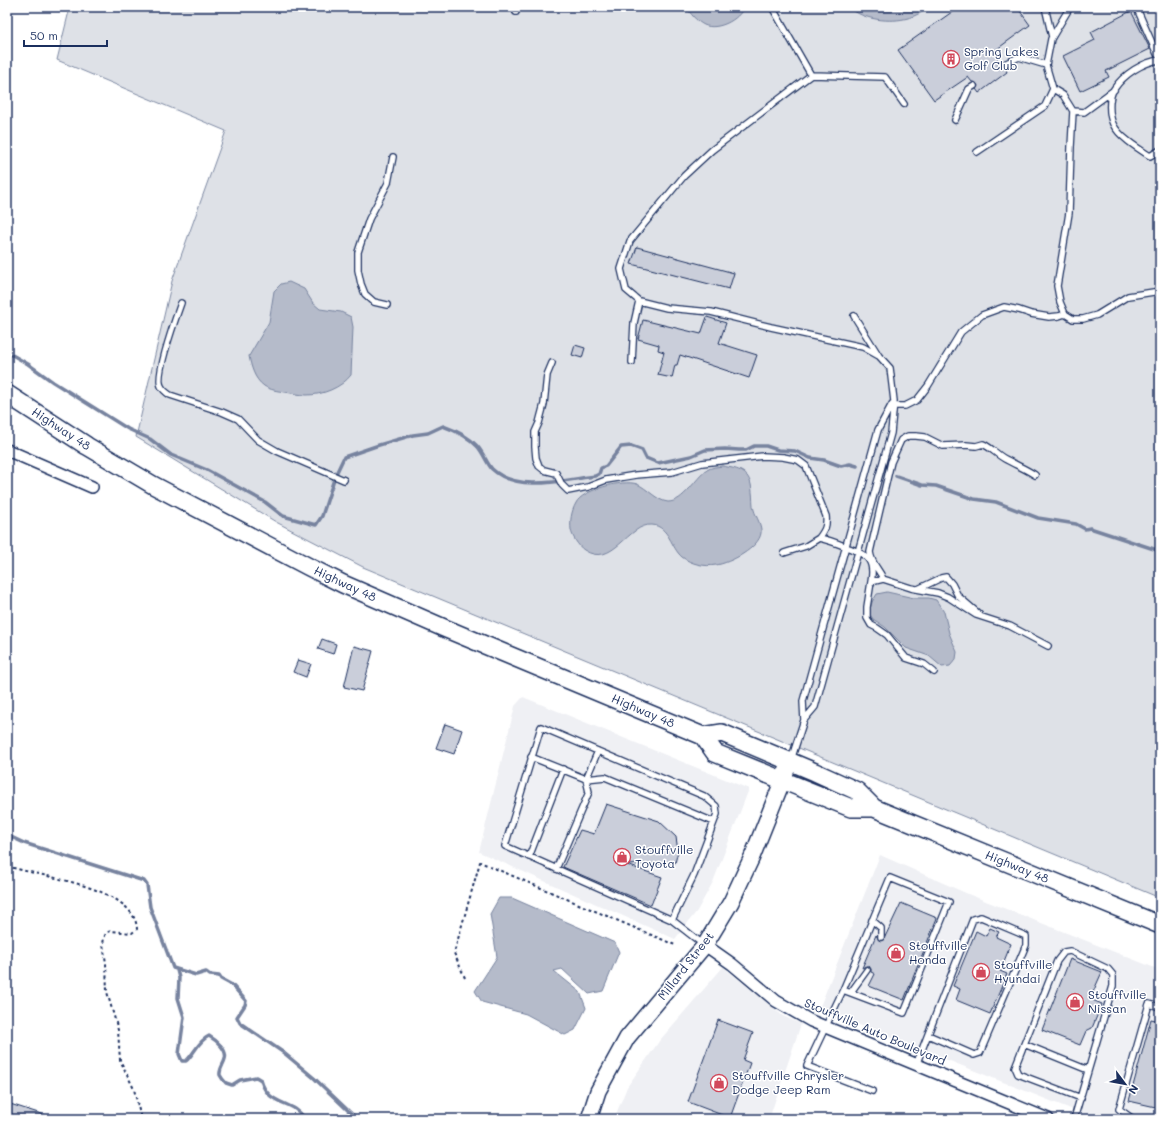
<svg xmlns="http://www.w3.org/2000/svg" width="1167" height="1126" viewBox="0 0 1167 1126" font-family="Mali,sans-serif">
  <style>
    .built { fill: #eff0f4 }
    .green { fill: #dee1e7; stroke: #7c88a2 }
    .water { fill: #b5bbca; stroke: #77839f }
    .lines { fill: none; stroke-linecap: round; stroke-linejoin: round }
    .stream { stroke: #77839f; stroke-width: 3.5 }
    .building { fill: #caceda; stroke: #1b2f5e }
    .lane-casing { stroke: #1b2f5e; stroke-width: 8 }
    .street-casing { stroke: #1b2f5e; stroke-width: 14 }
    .secondary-casing { stroke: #1b2f5e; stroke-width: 18 }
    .primary-casing { stroke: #1b2f5e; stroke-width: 20 }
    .path { stroke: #1b2f5e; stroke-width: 2; stroke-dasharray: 3 3; stroke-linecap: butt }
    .lane { stroke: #fff; stroke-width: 5.5 }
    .street { stroke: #fff; stroke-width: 11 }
    .secondary { stroke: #fff; stroke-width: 15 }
    .primary { stroke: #fff; stroke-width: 17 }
    .labels { text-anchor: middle; stroke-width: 3; stroke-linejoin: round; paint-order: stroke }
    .poi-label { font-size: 12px; fill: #1b2f5e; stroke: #fff; text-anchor: start }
    .street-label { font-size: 12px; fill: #1b2f5e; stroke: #fff }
  </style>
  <rect width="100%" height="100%" fill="#fff"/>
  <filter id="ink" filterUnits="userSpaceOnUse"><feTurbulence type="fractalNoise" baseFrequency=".025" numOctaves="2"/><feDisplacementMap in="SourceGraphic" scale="8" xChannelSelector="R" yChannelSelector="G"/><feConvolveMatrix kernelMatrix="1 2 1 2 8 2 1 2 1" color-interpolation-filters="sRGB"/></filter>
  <g filter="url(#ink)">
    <path class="built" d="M523 697 749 789 713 882 697 911 675 939 479 852 515 706Z
      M880 855 968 894 1160 970V1119H1096L819 1009Z
      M723 967 783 1016 801 1024 769 1119H614L627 1087 660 1040Z"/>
    <path class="green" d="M70 7H1160V898L363 567 276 522 136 437 172 281 226 131 57 60Z"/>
    <path class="water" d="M686 7H744C739 20 717 31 704 25 696 21 691 14 686 7Z
      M849 7H931C924 11 916 16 908 18 891 23 862 20 849 7Z
      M289 282 304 289 313 303 320 309 341 312 351 317 353 327 351 375C341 388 322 395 307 395 299 395 292 393 285 392 278 391 270 390 264 386 254 379 251 366 249 356L269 322 274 291 281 284Z
      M722 466C739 469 751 471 752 492 753 497 752 504 754 510 756 517 762 525 761 533 759 548 730 563 716 565 705 567 691 564 682 557 671 548 669 526 652 525 628 523 613 569 584 550 578 546 572 536 571 530 570 521 571 512 576 503 582 490 623 479 637 484 647 488 657 501 668 502 684 502 695 478 707 470 711 467 717 467 722 466Z
      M887 592 914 598H929L936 600 944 612 949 633 957 652 956 659 950 666 942 667 929 656 906 648 885 627 873 619 869 613 872 602 877 594Z
      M499 898H512L615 943 619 952 603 991 589 994 562 969 554 971 580 992 586 1008 575 1030 565 1035 526 1014 482 1002 475 991 497 957 490 914Z"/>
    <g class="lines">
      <path class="stream" d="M7 352 28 364 53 382 128 429 150 439 171 455 207 470 265 502 283 516 316 525 322 516 335 476 344 457 379 445 413 435 428 433 443 426C454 430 469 437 477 446 483 452 486 462 492 469 517 493 564 480 595 476L599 474 601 468 606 466 621 447 631 446 642 450 646 458 658 463 691 456 705 450 725 449 739 450H746L754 446H766L778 450 795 451 810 458 824 460 841 466 850 464 857 466
        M896 476 922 485 936 486 974 499 996 502 1038 518 1076 524 1085 529 1090 528 1160 551
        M7 835 24 843 144 881 147 885 150 907 173 968 196 975 206 972 210 975 219 976 221 979 232 985 246 1001 245 1005 237 1017 240 1023 284 1053 314 1078 357 1119
        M177 970 179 978 178 998 184 1017 179 1054 182 1061H186C194 1054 199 1040 209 1036 216 1040 228 1050 225 1059 224 1064 219 1069 220 1075 221 1077 224 1081 226 1083L232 1085 240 1080 256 1077 261 1080C268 1107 293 1099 305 1119"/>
    </g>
    <path class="building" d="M959 7H1017L1030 25 993 52 1000 62 998 64V67L1001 69 1005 68 1007 72 979 93 976 89 978 86 977 84 974 82H972L968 77 934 100 898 50Z
      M1131 11 1150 49 1106 71 1109 77 1080 91 1063 56 1095 40 1091 32Z
      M637 247 734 273 729 289 631 264Z
      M707 317 726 323 719 343 757 355 749 378 680 355 677 365H675L672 378 658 375 664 352 658 350 659 345 638 339 643 320 701 334Z
      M575 345 585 348 582 358 572 355Z
      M322 639 336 644 333 654 318 649Z
      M354 646 373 651 362 691 344 687Z
      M298 660 311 664 306 677 293 672Z
      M445 724 462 730 454 754 436 748Z
      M606 804 659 821 676 837 678 851 675 863 627 865 662 877 651 905 563 867 580 830 594 834Z
      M901 903 937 918 904 1000 869 986 875 974 871 972V969L869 966H866L862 968 876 935 879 940 881 941 884 939Z
      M990 928 999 932 996 937 1011 944 1000 971 1007 974 990 1014 956 1000 960 989 953 986 976 931 986 936Z
      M1070 959 1102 972 1090 999 1102 1004 1092 1028 1086 1031 1080 1045 1042 1030Z
      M1151 1019 1160 1021V1108L1129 1101Z
      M718 1020 753 1033 743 1060 750 1063 730 1118 688 1102Z
      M7 1103 51 1117V1119H7Z"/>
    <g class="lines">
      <g class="lane-casing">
        <path id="lane" d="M772 7 811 75 712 150 684 176 630 241 621 269 626 290 639 301 667 308 711 312 771 327 863 347 879 356 890 368 894 401 891 433 815 707 804 720 791 760
          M1045 7 1052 37
          M1134 7 1138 11 1157 54 1160 57
          M516 12 517 7
          M1160 60C1143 62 1124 74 1114 89 1108 98 1109 115 1113 124 1119 137 1139 149 1150 156L1160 150
          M1002 65 1019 57 1046 65
          M811 75 885 77 904 104
          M1053 89 1063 95 1073 111 1084 112 1114 90
          M1073 111 1071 147 1069 213 1057 286 1060 302 1065 314 1073 319H1083L1097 315 1128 296 1160 291
          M955 120 969 89 974 86
          M977 152 1045 106 1053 89 1046 65 1051 39 1070 7
          M181 303C176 317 155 375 161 386 163 390 167 393 170 395L222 412 238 419 258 440 277 451 344 480
          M387 305 374 302 365 294 361 284 358 270V252L369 219 388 183 393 157
          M854 316 879 356
          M632 362 634 323 639 301
          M552 363 547 375 544 404 539 423 535 432V447L536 458 539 466 544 470 556 473 562 485 568 491 588 487 606 480 636 475 672 472 702 463 763 456 783 457 798 460 806 466 826 516C827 526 825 530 819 538
          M893 406H905L917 400 928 386 961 332 982 315 1004 307 1019 310 1031 314 1049 317 1059 316 1065 314
          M784 553 806 546 819 538C830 540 839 544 849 548 868 555 875 561 871 582
          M883 579C879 568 872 566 870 552L891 462 901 440 908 436H916L925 437 943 446 966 445 976 446 983 444C992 448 998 456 1007 460 1016 465 1026 469 1035 475
          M918 589 941 578 946 577 952 584 958 596 979 614
          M934 672 924 664 906 658 887 635 877 628 871 625 867 618V607L871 582 883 579 911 588 938 593 948 597 976 615 1010 626 1048 646
          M804 720 803 701 878 430 892 404
          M531 757 586 779 605 777 714 822
          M529 857 563 769
          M556 869 589 792 586 779 598 751
          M672 920 694 875 717 814 716 806 704 796 541 727 505 846 672 920 704 945
          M872 920 881 928V937
          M843 990 890 878 949 902 904 1013 843 990 807 1066 872 1091
          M851 992 867 970
          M1024 1044 1088 1070
          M916 1065 973 919 981 917 1026 936V945L980 1053 974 1055 928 1035
          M1074 1119 1113 986V975L1108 969 1070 951 1064 952 1057 961 1015 1067 1018 1074 1081 1098
          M1133 1119 1119 1109 1149 1004 1160 1007"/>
      </g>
      <g class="street-casing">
        <path id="street" d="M7 450 92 487
          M705 945 732 964 776 1001 811 1021 1048 1119"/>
      </g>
      <g class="secondary-casing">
        <path id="secondary" d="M589 1119 598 1091 627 1038 705 945 731 902 752 857 790 762"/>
      </g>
      <g class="primary-casing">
        <path id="primary" d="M7 394 87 446 153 485 309 567 343 584 444 628 703 736 715 753 851 808H874L1160 925
          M703 736 722 733 815 772 857 791 874 808"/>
      </g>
      <path class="path" d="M7 866C39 877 135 886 137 929L132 933 111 931 106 933 104 938 103 944 106 963 107 992 118 1030 120 1060 134 1089 141 1119
        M465 978 454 953 480 862 675 945"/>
      <use href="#lane" class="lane"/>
      <use href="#street" class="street"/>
      <use href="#secondary" class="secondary"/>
      <use href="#primary" class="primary"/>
    </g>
  </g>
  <defs>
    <g id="building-ring" transform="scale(0.9)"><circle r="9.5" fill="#fff" stroke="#d1495b" stroke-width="1.5"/><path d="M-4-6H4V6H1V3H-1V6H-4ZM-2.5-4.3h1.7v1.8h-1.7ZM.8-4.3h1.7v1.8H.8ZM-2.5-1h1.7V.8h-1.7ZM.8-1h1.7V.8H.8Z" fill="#d1495b"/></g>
    <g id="shop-ring" transform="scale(0.9)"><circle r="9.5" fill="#fff" stroke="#d1495b" stroke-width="1.5"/><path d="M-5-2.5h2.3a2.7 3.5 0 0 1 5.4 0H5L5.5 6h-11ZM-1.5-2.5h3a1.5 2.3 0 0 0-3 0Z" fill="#d1495b"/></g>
  </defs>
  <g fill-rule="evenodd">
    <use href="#building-ring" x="951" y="59"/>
    <use href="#shop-ring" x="622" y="857"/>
    <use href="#shop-ring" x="896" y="953"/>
    <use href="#shop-ring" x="981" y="972"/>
    <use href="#shop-ring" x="1075" y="1002"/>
    <use href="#shop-ring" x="719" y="1083"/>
  </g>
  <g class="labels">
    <g class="poi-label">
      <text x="964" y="56">Spring Lakes<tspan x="964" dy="14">Golf Club</tspan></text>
      <text x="635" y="854">Stouffville<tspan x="635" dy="14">Toyota</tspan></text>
      <text x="909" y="950">Stouffville<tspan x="909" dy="14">Honda</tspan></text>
      <text x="994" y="969">Stouffville<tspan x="994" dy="14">Hyundai</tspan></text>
      <text x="1088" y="999">Stouffville<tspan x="1088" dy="14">Nissan</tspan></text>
      <text x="732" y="1080">Stouffville Chrysler<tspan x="732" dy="14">Dodge Jeep Ram</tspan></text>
    </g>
    <g class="street-label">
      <text transform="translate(61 429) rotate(33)" y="4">Highway 48</text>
      <text transform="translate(345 584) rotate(25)" y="4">Highway 48</text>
      <text transform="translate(643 711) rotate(23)" y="4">Highway 48</text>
      <text transform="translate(1017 867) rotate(22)" y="4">Highway 48</text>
      <text transform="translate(686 966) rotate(-52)" y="4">Millard Street</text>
      <text transform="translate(875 1032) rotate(23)" y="4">Stouffville Auto Boulevard</text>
    </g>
  </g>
  <rect width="1167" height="1126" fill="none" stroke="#fff" stroke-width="24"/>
  <rect x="12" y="12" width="1143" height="1102" fill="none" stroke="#1b2f5e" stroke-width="1.5" filter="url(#ink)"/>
  <g transform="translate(1125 1084) rotate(122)" stroke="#ffffff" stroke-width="3" paint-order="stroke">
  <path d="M0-3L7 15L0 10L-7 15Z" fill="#1b2f5e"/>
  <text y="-6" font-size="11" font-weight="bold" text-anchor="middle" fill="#1b2f5e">N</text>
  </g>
  <path d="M24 40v6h83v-6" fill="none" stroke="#1b2f5e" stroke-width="2"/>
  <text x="30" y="40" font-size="12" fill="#1b2f5e" stroke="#ffffff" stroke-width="3" paint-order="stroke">50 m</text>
</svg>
